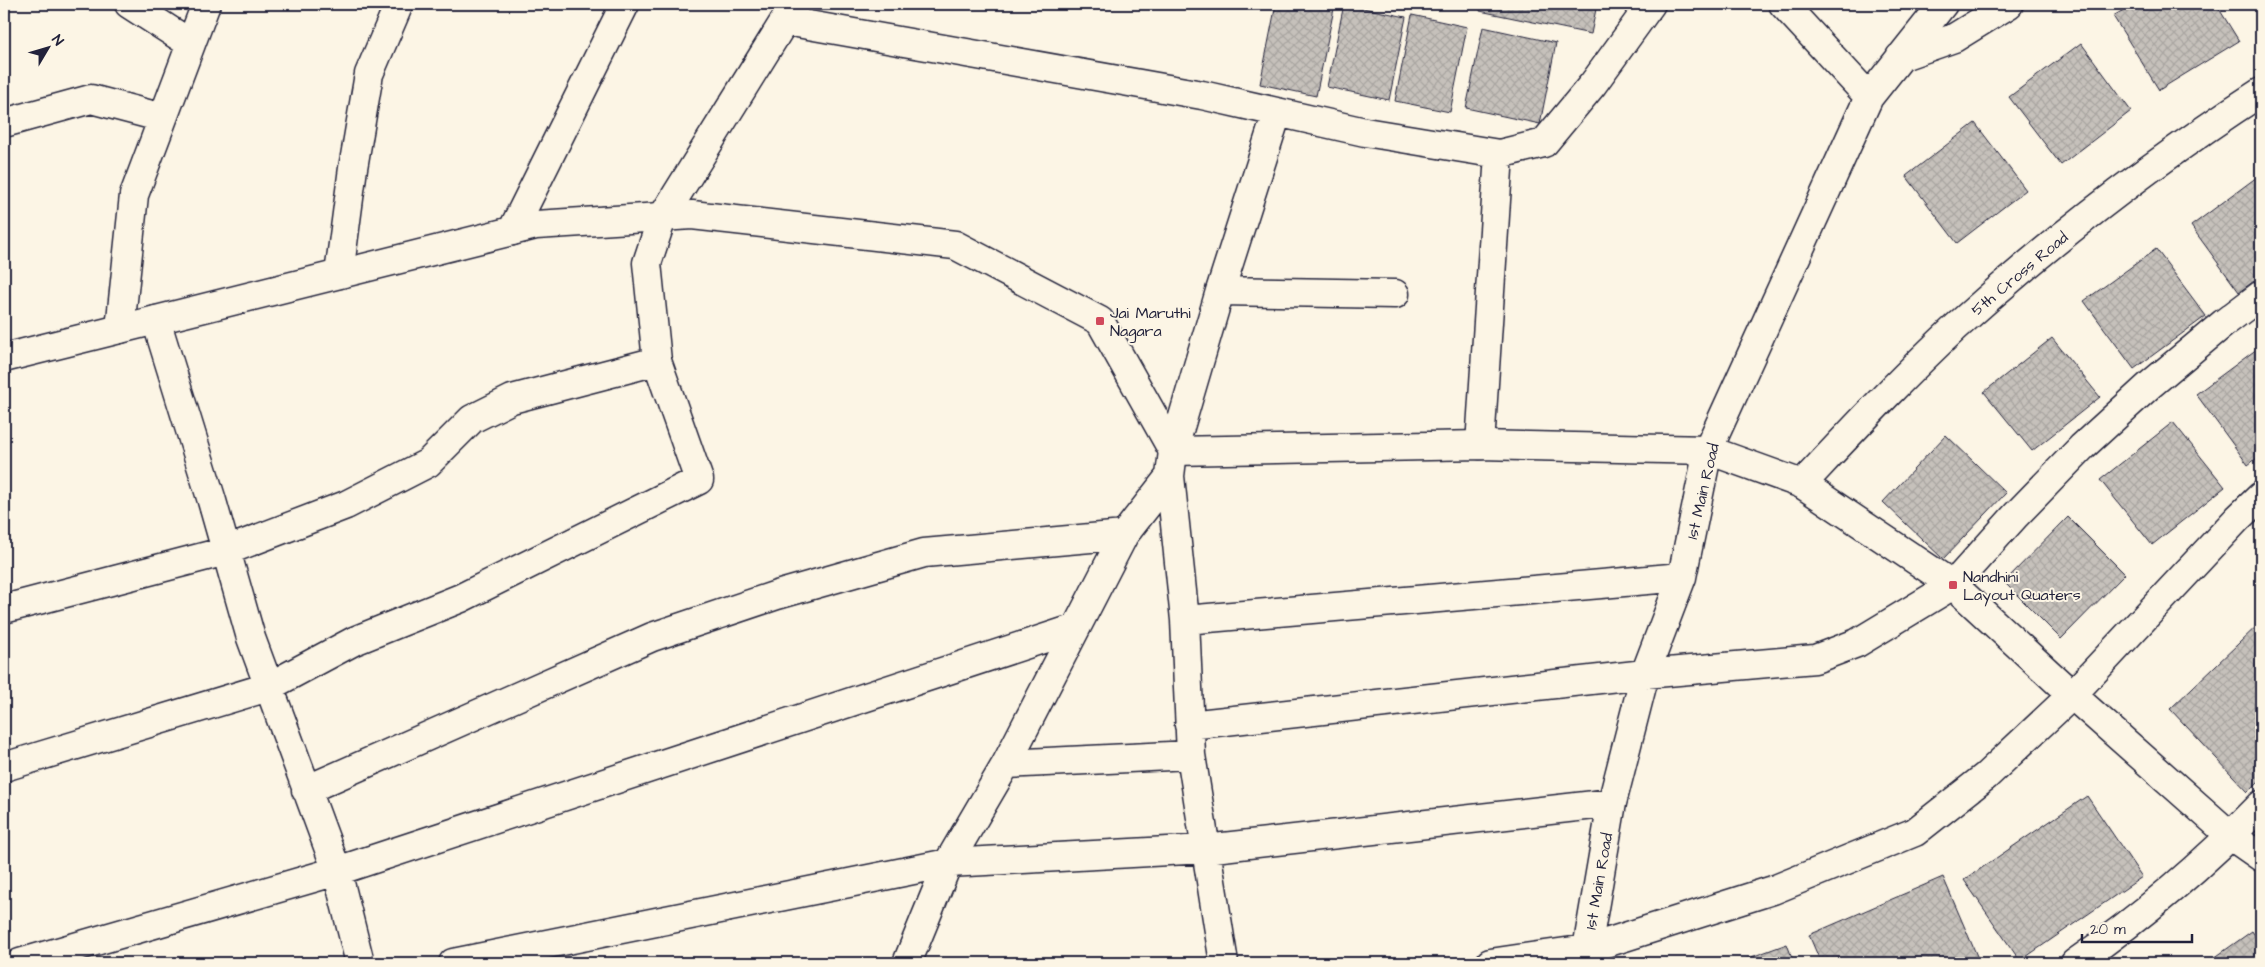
<svg xmlns="http://www.w3.org/2000/svg" width="2265" height="967" viewBox="0 0 2265 967" font-family="'Architects Daughter',sans-serif">
  <style>
    .building { fill: url(#building-cross-hatch); stroke: #22223b }
    .lines { fill: none; stroke-linecap: round; stroke-linejoin: round }
    .street-casing { stroke: #22223b; stroke-width: 31 }
    .secondary-casing { stroke: #22223b; stroke-width: 31 }
    .street { stroke: #fcf5e5; stroke-width: 28 }
    .secondary { stroke: #fcf5e5; stroke-width: 28 }
    .poi-dot { fill: #d1495b; stroke: #fcf5e5; stroke-width: 2 }
    .labels { text-anchor: middle; stroke-width: 4; stroke-linejoin: round; paint-order: stroke }
    .street-label { font-size: 16px; fill: #22223b; stroke: #fcf5e5 }
    .poi-label { font-size: 16px; fill: #22223b; stroke: #fcf5e5; text-anchor: start }
  </style>
  <defs>
    <pattern id="building-cross-hatch" width="8" height="8" patternUnits="userSpaceOnUse" patternTransform="scale(1.25)"><rect width="8" height="8" fill="#c6c1bb"/><path d="M0 0l8 8M0 8l8-8" fill="none" stroke="#aaa6a2"/></pattern>
  </defs>
  <rect width="100%" height="100%" fill="#fcf5e5"/>
  <filter id="ink" filterUnits="userSpaceOnUse"><feTurbulence type="fractalNoise" baseFrequency=".02" numOctaves="2"/><feDisplacementMap in="SourceGraphic" scale="10" xChannelSelector="R" yChannelSelector="G"/><feConvolveMatrix kernelMatrix="1 2 1 2 8 2 1 2 1" color-interpolation-filters="sRGB"/></filter>
  <g filter="url(#ink)">
    <path class="building" d="M1276 4H1335L1316 96 1260 84Z
      M1344 4 1406 17 1389 100 1327 87Z
      M1481 4H1597L1591 34 1480 11Z
      M2134 4H2216L2239 41 2159 90 2113 16Z
      M1412 15 1467 27 1450 112 1395 101Z
      M1483 27 1556 43 1540 124 1466 108Z
      M2081 43 2131 111 2061 165 2009 97Z
      M1975 123 2026 190 1957 243 1906 176Z
      M2261 174V276L2239 292 2191 226Z
      M2156 249 2206 316 2134 369 2084 301Z
      M2052 338 2100 397 2032 451 1984 392Z
      M2261 346V455L2248 465 2196 394Z
      M2173 422 2225 487 2152 545 2100 480Z
      M1946 435 2006 493 1943 559 1883 502Z
      M2068 517 2125 574 2061 639 2004 582Z
      M2261 622V779L2248 792 2170 709Z
      M2087 796 2142 877 2020 961 1964 880Z
      M1943 877 1980 963H1821L1809 935Z
      M2252 931 2261 944V963H2207Z
      M1787 944 1794 963H1735Z"/>
    <g class="lines">
      <g class="street-casing">
        <path id="street" d="M129 4 191 44
          M1783 4 1869 97
          M786 21 1202 95 1365 132 1499 154 1544 143 1593 84 1651 4
          M1900 57 1954 38 2009 4
          M4 123 91 99 163 118
          M512 231 625 4
          M339 274 353 168 369 74 399 4
          M1220 291 1395 294
          M156 320 212 501 251 638 337 871 360 963
          M120 329 134 195 206 4
          M1480 445 1499 154
          M1170 476 1185 620 1191 755 1224 963
          M1802 484C1852 431 1902 377 1956 327 2051 241 2153 162 2261 92
          M4 609 226 551 346 505 428 463 472 419 512 399 657 361
          M1185 620 1682 577
          M1189 725 1645 674 1815 659 1857 643 1953 585 2016 515 2082 447 2151 384 2224 323 2261 295
          M1006 764 1191 755
          M4 767 268 687 354 641 461 598 699 480 657 361 647 263 662 218 795 4
          M306 790 652 637 777 595 924 553 1124 535
          M20 963 337 871 1076 628
          M453 963 948 863 1205 849 1612 803
          M907 963 948 863 1006 764 1124 535 1170 476 1173 451 1220 291 1277 113
          M1490 963 1587 949 1773 890 1915 832 1986 776 2072 695 2238 518 2261 496
          M1587 963V949L1612 803 1645 674 1682 577 1708 450 1869 97 1943 4
          M2075 963C2143 916 2204 864 2261 805"/>
      </g>
      <g class="secondary-casing">
        <path id="secondary" d="M4 358 536 225 692 215 955 245 1100 321 1173 451 1480 445 1708 450 1802 484 1953 585 2072 695 2231 836 2261 857"/>
      </g>
      <use href="#street" class="street"/>
      <use href="#secondary" class="secondary"/>
    </g>
  </g>
  <g class="poi-dot">
    <rect x="1095" y="316" width="10" height="10" rx="2.5"/>
    <rect x="1948" y="580" width="10" height="10" rx="2.5"/>
  </g>
  <g class="labels">
    <g class="street-label">
      <text transform="translate(2019 273) rotate(-40)" y="6">5th Cross Road</text>
      <text transform="translate(1702 491) rotate(-77)" y="6">1st Main Road</text>
      <text transform="translate(1598 881) rotate(-80)" y="6">1st Main Road</text>
    </g>
    <g class="poi-label">
      <text x="1110" y="318">Jai Maruthi<tspan x="1110" dy="18">Nagara</tspan></text>
      <text x="1963" y="582">Nandhini<tspan x="1963" dy="18">Layout Quaters</tspan></text>
    </g>
  </g>
  <rect width="2265" height="967" fill="none" stroke="#fcf5e5" stroke-width="20"/>
  <rect x="10" y="10" width="2245" height="947" fill="none" stroke="#22223b" stroke-width="2" filter="url(#ink)"/>
  <g transform="translate(48 48) rotate(52)" stroke="#fcf5e5" stroke-width="4" paint-order="stroke">
  <path d="M0-4L9 19L0 12L-9 19Z" fill="#22223b"/>
  <text y="-8" font-size="14" font-weight="bold" text-anchor="middle" fill="#22223b">N</text>
  </g>
  <path d="M2082 934v8h110v-8" fill="none" stroke="#22223b" stroke-width="2.5"/>
  <text x="2090" y="934" font-size="15" fill="#22223b" stroke="#fcf5e5" stroke-width="4" paint-order="stroke">20 m</text>
</svg>
